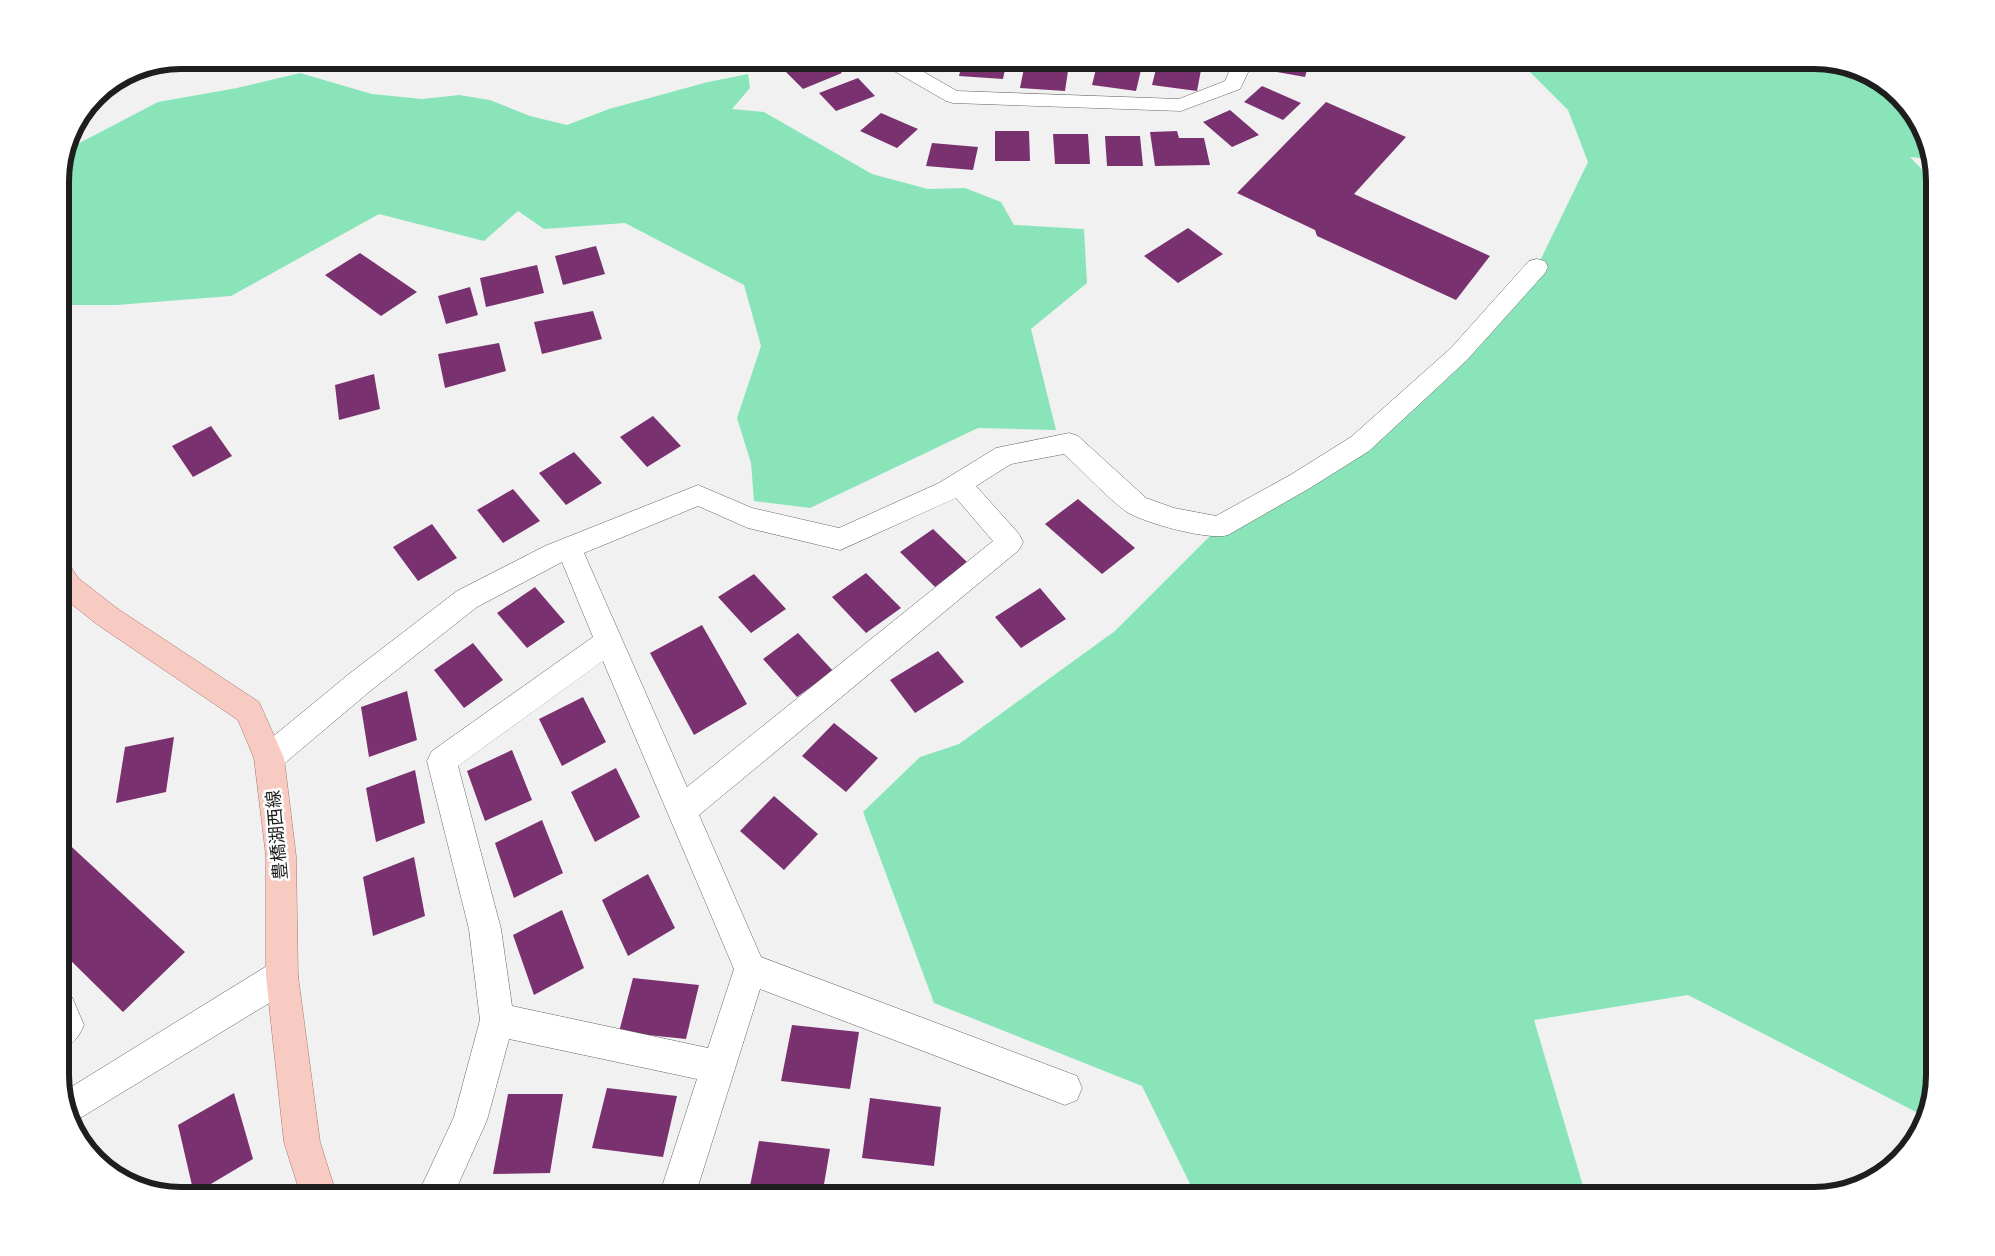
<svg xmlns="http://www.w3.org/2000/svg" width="1995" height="1256" viewBox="0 0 1995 1256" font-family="Karla,'Noto Sans JP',sans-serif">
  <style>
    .green { fill: #89e5b9 }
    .building { fill: #7a3170 }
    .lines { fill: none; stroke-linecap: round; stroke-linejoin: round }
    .minor-casing { stroke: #656567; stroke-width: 1 }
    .primary-casing { stroke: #a7776e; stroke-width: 1 }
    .minor { fill: #fff; fill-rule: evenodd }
    .primary { fill: #f7cac2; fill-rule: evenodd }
    .labels { text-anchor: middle; stroke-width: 5; stroke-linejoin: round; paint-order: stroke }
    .street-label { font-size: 18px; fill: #1e1e1f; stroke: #fff }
    .rim { fill: none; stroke: #1e1e1f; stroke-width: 6 }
  </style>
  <rect width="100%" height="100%" fill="#f1f1f2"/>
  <path class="green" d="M1518 60H1814L1875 76 1919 120 1930 159 1910 157 1935 183V1076L1924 1116 1688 995 1534 1020 1586 1196H1196L1142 1086 934 1003 863 812 920 757 959 744 1115 631 1219 527 1360 444 1537 267 1588 162 1568 110Z
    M300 73 372 94 422 99 459 95 490 100 530 116 567 125 609 109 708 82 748 74 750 88 732 109 764 112 872 174 928 189 965 188 1001 202 1014 225 1084 229 1087 283 1031 329 1056 430 978 428 810 508 754 501 751 463 737 418 761 346 744 285 625 223 544 229 518 211 484 241 379 214 231 296 117 305H60V173L66 150 158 102 237 88Z"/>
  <path class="building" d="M816 60H828L842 73 803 89 786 72Z
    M963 60H1007L1003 79 959 76Z
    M1264 60H1310L1305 77 1261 69Z
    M1097 65 1141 70 1136 91 1092 85Z
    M1157 65 1201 70 1197 91 1152 85Z
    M1024 68 1068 71 1065 91 1020 88Z
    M858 78 875 96 836 111 819 93Z
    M1262 86 1301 103 1283 120 1244 102Z
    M1326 102 1406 137 1354 194 1490 256 1456 300 1317 236 1315 230 1237 193Z
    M1230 110 1259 135 1232 147 1203 122Z
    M881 113 918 129 897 148 860 131Z
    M995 131H1029L1030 161H995Z
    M1177 131 1179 138H1204L1210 165 1155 166 1150 132Z
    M1053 134H1088L1090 164H1055Z
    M1105 136H1140L1143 166H1107Z
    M932 143 978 147 973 170 926 166Z
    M1188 228 1223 254 1178 283 1144 256Z
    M596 246 605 274 563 285 555 256Z
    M360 253 417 292 381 316 325 275Z
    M537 265 544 293 486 307 480 278Z
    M470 287 478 315 446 324 438 296Z
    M593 311 602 339 542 354 534 322Z
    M499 343 506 371 445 388 438 354Z
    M374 374 380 409 339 420 335 385Z
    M653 416 681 446 647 467 620 437Z
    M211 426 232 456 193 477 172 446Z
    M574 452 602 483 566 505 539 473Z
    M513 489 540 521 503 543 477 510Z
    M1078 499 1135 548 1102 574 1045 524Z
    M432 524 457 558 418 581 393 547Z
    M933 529 968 563 935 587 900 552Z
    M866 573 901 608 866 633 832 597Z
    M754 574 786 609 751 633 718 597Z
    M535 587 565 622 527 648 497 613Z
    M1040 588 1066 619 1021 648 995 617Z
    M702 625 747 704 694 735 650 653Z
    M798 633 833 671 797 697 763 659Z
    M473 643 503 680 464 708 434 670Z
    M938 651 964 682 915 713 890 680Z
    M407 691 417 740 369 757 361 707Z
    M583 697 606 742 562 766 539 719Z
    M834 723 878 758 846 792 802 756Z
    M174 737 166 792 116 803 125 747Z
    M512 750 532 800 485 821 467 771Z
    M616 768 640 817 595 842 571 792Z
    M415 770 425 823 376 842 366 788Z
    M774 796 818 834 784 870 740 831Z
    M542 820 563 873 514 898 495 843Z
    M60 836 185 952 123 1012 60 950Z
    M414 857 425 916 373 936 363 877Z
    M648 874 675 928 628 956 602 900Z
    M562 910 584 968 534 995 513 935Z
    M633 978 699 985 686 1039 619 1032Z
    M792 1025 859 1032 850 1089 781 1081Z
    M607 1088 677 1096 663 1157 592 1148Z
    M234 1093 253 1159 194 1194 178 1125Z
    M508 1094H563L550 1173 493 1174Z
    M870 1098 941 1107 934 1166 862 1158Z
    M759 1141 830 1149 822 1196H748Z"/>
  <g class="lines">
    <g class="minor-casing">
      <path id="minor" d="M879 60H903L957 91 1179 99 1225 81 1234 60H1254L1240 89 1181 111 953 103 946 101 882 64Z
        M1537 259 1545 261 1548 267 1545 273 1467 360 1369 451 1310 488 1228 535C1210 541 1144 523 1127 512 1108 499 1082 470 1064 454L1011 464 976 486 1019 534 1023 542 1019 550 699 815 761 957 1077 1076 1082 1088 1077 1100 1065 1105 760 989 695 1196H659L697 1079 509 1039 487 1120 453 1196H417L454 1117 480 1020 469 929 427 761 432 751 593 637 562 562 477 607 369 692 279 768 269 772 259 768 254 758 259 748 349 674 457 591 545 546 698 485 752 508 839 528 939 483 996 448 1069 433 1078 436 1146 498 1174 508 1216 516 1292 474 1351 437 1451 348 1529 261ZM956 498 993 541 687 787 584 553 698 506 748 528 840 550ZM603 661 734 969 708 1048 512 1006 501 929 458 766Z
        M282 960 294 964 298 976 294 988 72 1123 63 1092 270 964Z
        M60 993 72 997 84 1025C78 1038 74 1044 60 1050Z"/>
    </g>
    <g class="primary-casing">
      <path id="primary" d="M60 561 69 564 78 578 118 609 259 702 284 758 296 856 298 976 320 1142 337 1196H301L284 1142 266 976V856L254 758 238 720 98 625 60 595Z"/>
    </g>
    <use href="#minor" class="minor"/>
    <use href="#primary" class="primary"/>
  </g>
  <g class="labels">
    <g class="street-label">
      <text transform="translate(277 835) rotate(-95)" y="6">豊橋湖西線</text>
    </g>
  </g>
  <path d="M0 0H1995V1256H0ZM181 69H1814A112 112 0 0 1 1926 181V1075A112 112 0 0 1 1814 1187H181A112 112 0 0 1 69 1075V181A112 112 0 0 1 181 69Z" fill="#fff" fill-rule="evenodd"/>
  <path class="rim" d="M181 69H1814A112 112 0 0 1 1926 181V1075A112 112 0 0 1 1814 1187H181A112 112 0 0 1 69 1075V181A112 112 0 0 1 181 69Z"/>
</svg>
